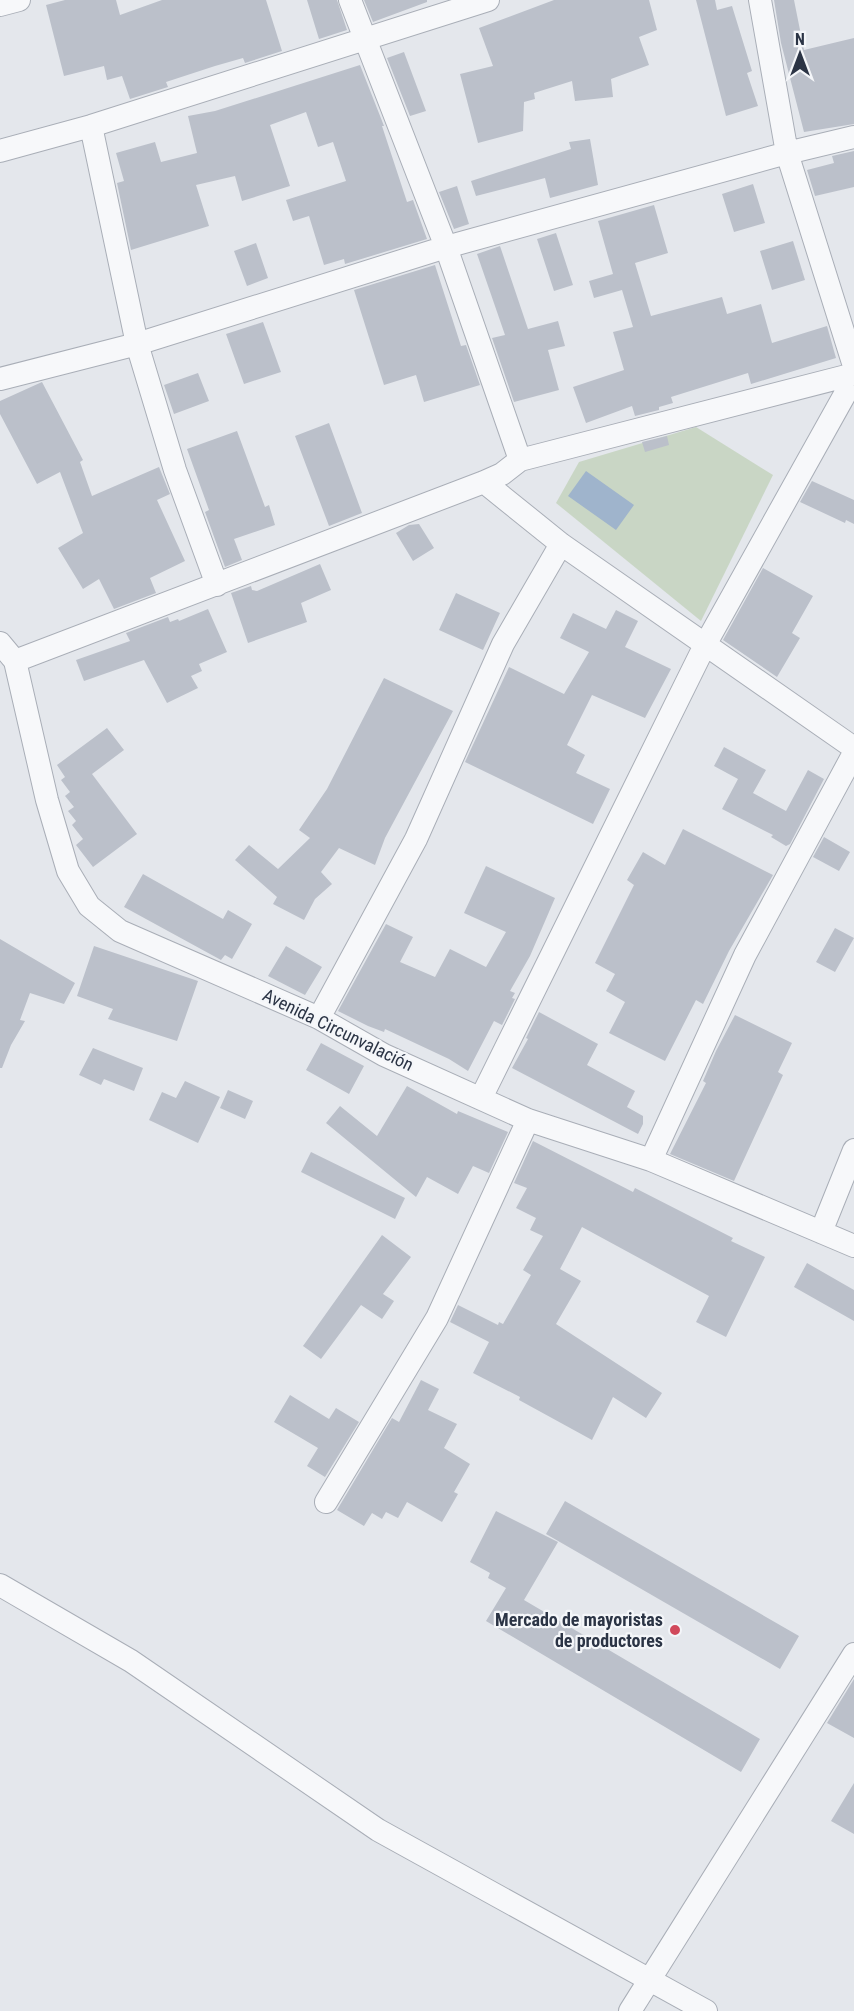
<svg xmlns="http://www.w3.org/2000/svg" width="854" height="2011" viewBox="0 0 854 2011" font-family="'Roboto Condensed',sans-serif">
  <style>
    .green { fill: #c9d6c5 }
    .water { fill: #9fb4cc }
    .building { fill: #bbc0ca }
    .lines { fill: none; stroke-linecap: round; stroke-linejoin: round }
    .minor-casing { stroke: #a9aeb7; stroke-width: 24 }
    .minor { stroke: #f7f8fa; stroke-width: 22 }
    .poi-dot { fill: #d1495b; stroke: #f4f6f9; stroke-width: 2 }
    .labels { text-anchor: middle; stroke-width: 4.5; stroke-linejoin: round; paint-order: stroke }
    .street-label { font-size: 18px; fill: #2b3445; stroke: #f4f6f9 }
    .poi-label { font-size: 18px; font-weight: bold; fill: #2b3445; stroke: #f4f6f9; text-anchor: end }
  </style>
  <rect width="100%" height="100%" fill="#e4e7ec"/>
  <path class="green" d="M696 427 773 475 701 621 556 503 579 462Z"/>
  <path class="water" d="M586 471 634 505 616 530 568 496Z"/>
  <path class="building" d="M65 0H116L120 15 162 0H266L282 51 245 63 243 58 215 66 166 82 168 87 130 99 122 76 107 80 104 66 64 76 46 5Z
    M307 0H337L347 30 319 39Z
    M364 0H427V2L373 22Z
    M554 0H649L657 30 639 37 649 65 611 79 613 97 575 101 572 81 534 93 535 99 524 102 523 131 478 143 460 74 493 66 479 28Z
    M696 0H715L717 10 732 6 752 71 747 73 758 106 726 116Z
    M774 0H794L804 50 854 38V124L804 132 781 43Z
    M404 52 426 111 410 116 387 58Z
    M360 65 384 126H382L407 202 413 200 427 239 345 264 344 259 324 265 309 216 293 221 286 200 346 181 333 142 318 147 306 112 270 125 290 186 242 201 235 176 196 185 209 226 131 250 117 183 124 181 116 153 155 142 161 162 197 153 188 116 215 111Z
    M590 139 598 185 550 198 545 178 476 196 471 181 571 149 569 142Z
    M854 151V187L815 196 807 170 834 163 832 156Z
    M753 184 765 223 734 232 722 194Z
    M457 186 469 224 454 229 439 192Z
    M654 205 668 253 635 263 651 316 722 297 727 314 761 304 772 343 827 326 836 358 751 384 748 373 671 397 673 403 659 407V410L635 416 632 406 586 423 573 387 624 370 613 332 633 327 622 290 594 298 589 281 613 274 598 221Z
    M556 233 573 285 554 291 537 239Z
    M793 241 805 280 772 290 760 251Z
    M256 243 268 278 247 286 234 251Z
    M500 246 528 329 558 321 565 346 548 350 559 390 514 402 492 338 505 335 477 254Z
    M435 265 461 346 466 345 480 385 424 402 416 375 384 385 354 290Z
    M263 322 281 372 244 384 226 334Z
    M198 373 209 401 174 414 164 385Z
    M42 382 83 460 80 462 92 496 159 467 170 494 157 500 185 561 150 578 156 593 114 609 99 579 83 589 58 548 83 533 60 472 37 484 0 414V401Z
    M329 423 362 513 329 526 295 436Z
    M237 431 265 507 269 505 275 525 234 539 242 560 225 567 205 512 209 510 187 449Z
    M667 436 669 445 645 452 642 442Z
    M812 481 854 500V524L846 520 845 523 800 502Z
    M419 524 434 548 413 561 396 533 409 525Z
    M320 564 331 590 301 603 307 622 248 643 231 593 251 586 252 590 257 591Z
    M763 568 813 596 792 633 800 638 777 677 723 640Z
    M456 593 500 613 483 650 439 630Z
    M208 609 227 652 199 664 202 671 191 676 198 688 167 703 144 660 84 681 76 660 130 641 126 633 168 617 170 622 178 619 179 621Z
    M616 610 638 621 625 647 671 669 645 718 592 695 567 745 585 755 576 773 610 789 593 824 465 762 509 667 564 694 589 652 560 638 573 613 606 629Z
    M384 678 453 711 385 838 375 865 339 848 321 872 332 884 315 899 304 920 273 904 277 897 235 860 249 845 278 869 310 838 299 830 327 789Z
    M107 728 124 750 92 774 137 834 93 867 76 845 83 839 72 825 76 821 68 811 74 807 65 796 70 792 61 780 65 777 57 765Z
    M724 747 766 770 753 793 786 811 808 770 824 779 790 844 786 846 771 837 773 835 722 809 738 779 714 766Z
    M683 829 773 875 729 951 703 1004 696 1000 665 1061 609 1033 625 1002 606 991 615 974 595 963 634 885 627 880 643 852 665 865Z
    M824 837 850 852 839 871 813 857Z
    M486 866 555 898 530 956 510 991 515 993 512 998 515 999 502 1025 494 1021 468 1071 449 1059 385 1029 384 1032 368 1026 338 1011 386 924 413 937 400 962 435 977 450 949 486 967 506 932 464 913Z
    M143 874 223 919 228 910 252 924 232 959 225 955 221 960 124 907Z
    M835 928 854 938 835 972 816 962Z
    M0 939 75 983 64 1004 30 993 20 1020 25 1021 11 1045 2 1068H0Z
    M94 946 198 981 177 1041 108 1019 113 1009 77 996Z
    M286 946 322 967 305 995 268 976Z
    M539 1012 598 1044 587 1065 635 1091 627 1107 643 1116V1124L638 1134 512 1068 528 1039 526 1038Z
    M735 1015 792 1043 778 1072 783 1075 734 1181 670 1154 706 1083 703 1081 716 1051Z
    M321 1043 364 1066 349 1094 306 1070Z
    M93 1048 143 1068 134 1091 104 1079 101 1085 79 1075Z
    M185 1081 220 1097 198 1143 149 1120 162 1092 176 1098Z
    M407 1086 457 1114 458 1111 508 1132 489 1173 473 1166 458 1194 427 1177 416 1197 326 1123 340 1106 377 1136Z
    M228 1090 253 1101 245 1119 220 1108Z
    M533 1141 633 1192 635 1188 733 1238 731 1241 765 1257 726 1337 696 1322 709 1296 582 1227 560 1269 581 1281 556 1324 662 1393 646 1418 613 1397 592 1440 519 1400 520 1397 473 1373 489 1342 450 1322 458 1305 498 1325 499 1322 503 1324 531 1275 523 1270 543 1236 530 1230 536 1218 516 1208 527 1188 514 1183Z
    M311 1152 405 1198 395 1219 301 1172Z
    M382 1235 411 1257 383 1294 394 1301 382 1319 361 1305 321 1359 303 1346Z
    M807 1263 854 1290V1321L794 1287Z
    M421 1380 439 1389 428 1410 457 1424 444 1448 470 1464 454 1492 458 1494 442 1522 407 1502 398 1518 386 1512 382 1519 372 1513 364 1526 337 1510 392 1418 399 1422Z
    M290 1395 329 1419 336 1408 359 1422 325 1477 307 1466 318 1448 274 1422Z
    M565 1501 799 1636 780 1669 546 1534Z
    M496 1511 558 1542 524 1600 760 1739 741 1772 486 1621 506 1588 488 1578 490 1573 470 1562Z
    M854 1679V1738L827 1723Z
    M854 1783V1834L831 1821Z"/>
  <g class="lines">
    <g class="minor-casing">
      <path id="minor" d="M350 0 446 247 520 460
        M760 0 787 153 854 366
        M0 5 19 0
        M91 126 137 344 175 470 217 585
        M0 151 91 126 488 0
        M0 379 137 344 446 247 787 153 854 137
        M484 482 561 544 854 748
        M0 643 15 661 47 800 68 871 89 906 120 931 319 1018 384 1055 528 1120 651 1160 854 1246
        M15 661 484 482 502 474 520 460 854 374
        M319 1018 416 839 503 644 561 544
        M481 1098 705 645 854 378
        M651 1160 745 955 854 753
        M821 1232 854 1150
        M326 1502 437 1318 528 1120
        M0 1585 131 1661 378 1830 706 2011
        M630 2011 854 1654"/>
    </g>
    <use href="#minor" class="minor"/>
  </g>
  <circle class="poi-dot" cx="675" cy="1630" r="6"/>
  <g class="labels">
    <g class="street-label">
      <text transform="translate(338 1030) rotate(26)" y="6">Avenida Circunvalación</text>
    </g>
    <g class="poi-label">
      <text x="663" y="1626">Mercado de mayoristas<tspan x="663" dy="21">de productores</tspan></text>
    </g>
  </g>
  <g transform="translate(800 54)" stroke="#f4f6f9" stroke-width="4.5" paint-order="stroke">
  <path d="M0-4.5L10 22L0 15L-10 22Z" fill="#2b3445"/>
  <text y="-9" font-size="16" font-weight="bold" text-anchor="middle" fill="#2b3445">N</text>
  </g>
</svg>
